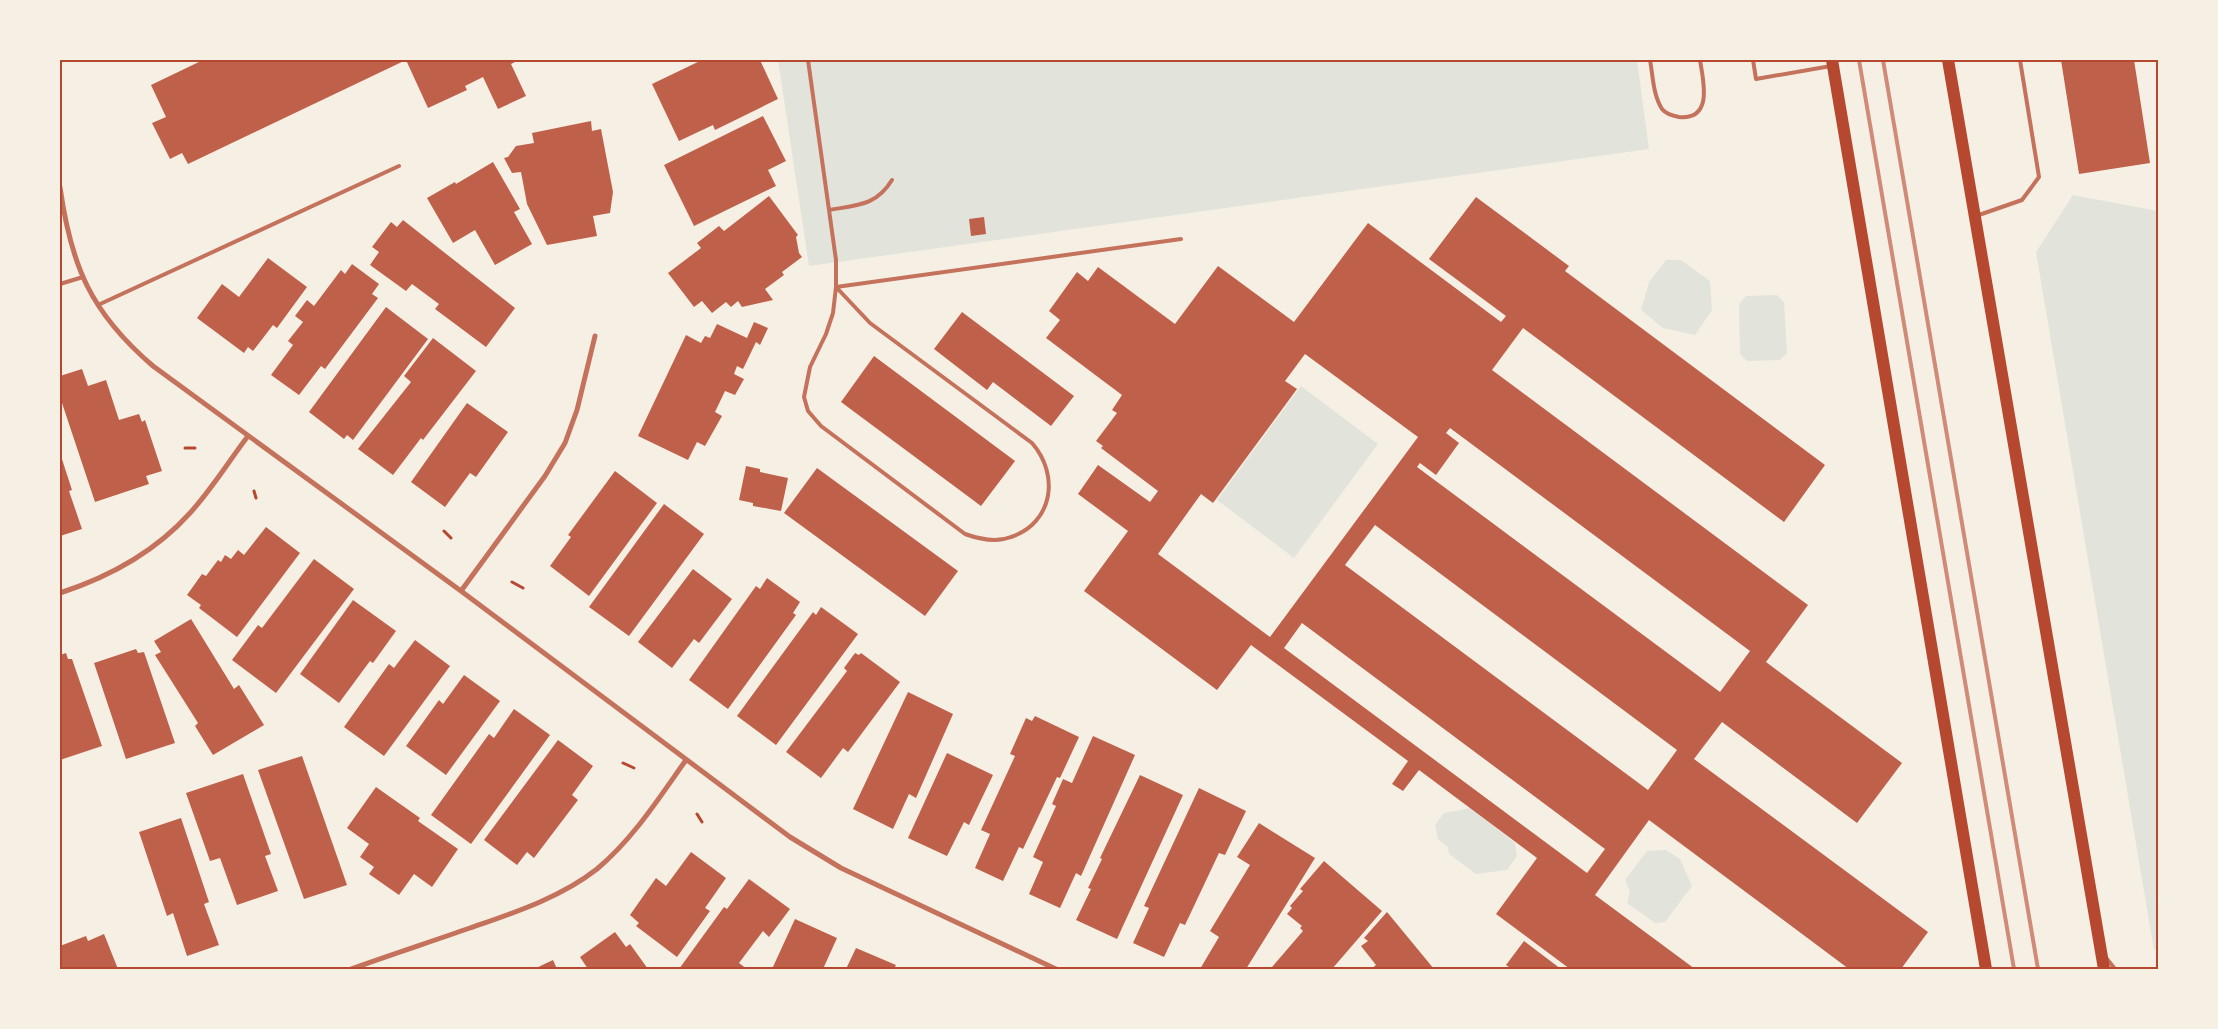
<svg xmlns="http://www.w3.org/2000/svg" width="2218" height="1029" viewBox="0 0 2218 1029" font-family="'PT Sans',sans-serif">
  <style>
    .green { fill: #e2e4dc }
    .building { fill: #bf614a; fill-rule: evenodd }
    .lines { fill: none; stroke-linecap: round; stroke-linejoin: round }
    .path { stroke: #b5482f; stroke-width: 3 }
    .service { stroke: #c5725c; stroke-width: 4 }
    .minor { stroke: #c5725c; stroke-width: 5 }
    .primary { stroke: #b5482f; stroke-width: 12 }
    .rail { stroke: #cf8b77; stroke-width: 4 }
    .neatline { fill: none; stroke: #b5482f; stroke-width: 2 }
  </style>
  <rect width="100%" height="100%" fill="#f6efe4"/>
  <path class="green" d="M778 60H1637L1649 149 809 266Z
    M2073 195 2158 211V949L2154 950 2036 252Z
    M1666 260H1681L1710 281 1712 310 1695 335 1663 328 1641 310 1649 282Z
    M1777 295 1784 302 1787 353 1780 360 1747 361 1740 354 1739 304 1746 296Z
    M1301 386 1378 444 1294 558 1217 500Z
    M1471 808 1515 843 1517 856 1507 870 1476 874 1449 854 1448 847 1438 839 1435 825 1444 813Z
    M1666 850 1680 859 1692 886 1665 922 1655 923 1627 903 1630 892 1625 880 1647 851Z"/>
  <path class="building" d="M203 60H519L511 64 526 96 498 109 483 77 465 86 467 90 428 108 406 60 188 164 182 153 170 159 152 123 166 117 151 85Z
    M702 60H760L778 99 715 130 713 125 679 141 652 84Z
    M2061 60H2134L2150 163 2079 174Z
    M763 116 786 161 768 170 776 186 694 226 664 165Z
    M591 121 592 131 601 129 613 192 610 213 593 216 597 236 547 245 527 204 521 172 512 173 504 158 508 157 516 146 534 143 532 133Z
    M493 162 520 209 514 212 532 244 495 265 475 230 453 243 427 198 455 182 456 184Z
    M769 196 798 235 796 237 799 253 802 257 782 272 784 275 765 289 773 300 742 307 738 301 731 307 726 302 712 313 702 301 694 307 668 273 701 248 697 243 719 226 724 231Z
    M1476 197 1569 266 1565 271 1825 465 1784 522 1523 328 1492 370 1808 605 1766 662 1902 763 1857 823 1722 722 1694 759 1928 932 1901 969H1849L1649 820 1595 895 1695 969H1570L1496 914 1537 858 1419 770 1403 791 1392 784 1408 761 1251 645 1217 690 1084 591 1128 531 1078 494 1098 465 1150 502 1158 491 1101 448 1103 446 1096 441 1117 413 1112 410 1122 395 1046 338 1060 320 1049 311 1077 272 1088 281 1098 267 1175 324 1218 266 1294 322 1368 223 1501 322 1506 316 1429 259ZM1305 354 1418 437 1270 637 1158 554 1201 494 1213 503 1297 389 1285 381ZM1450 428 1750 651 1720 692 1417 467 1420 463 1436 475 1459 443 1446 433ZM1375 525 1677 750 1648 790 1345 565ZM1302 623 1605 849 1587 873 1284 648Z
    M984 217 986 234 971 236 969 219Z
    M403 220 515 308 486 347 435 309 439 304 412 284 406 291 370 265 379 252 372 247 391 222 397 227Z
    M268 258 307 287 277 328 273 325 253 351 248 347 244 353 197 318 222 284 239 297Z
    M352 264 379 284 372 294 378 298 325 369 321 366 299 395 271 375 293 345 288 341 303 322 295 316 307 300 314 306 341 270 345 274Z
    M386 307 428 339 353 440 347 435 344 439 309 412Z
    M962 312 1074 396 1051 426 993 382 987 390 934 349Z
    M754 322 768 328 760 345 756 342 743 369 737 366 734 374 744 379 735 395 725 391 715 412 722 416 705 446 697 442 688 460 638 436 686 335 701 343 705 336 710 338 717 324 747 338Z
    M433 338 476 371 423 440 421 438 393 475 358 449 411 382 404 376Z
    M874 356 1015 461 981 506 841 402Z
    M82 369 88 386 106 380 119 420 139 414 142 422 145 420 162 471 146 476 149 484 95 502 60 397 62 394 60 376Z
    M467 403 508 432 476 477 470 473 445 507 411 482Z
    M60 453 72 490 69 491 82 529 60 536Z
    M746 466 760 469V472L788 478 781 511 753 506V503L739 500Z
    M817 468 958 571 925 616 784 513Z
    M615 471 657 503 589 596 550 566 571 537 568 535Z
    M664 504 704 534 629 636 589 607Z
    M266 527 300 553 237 637 199 608 201 605 187 595 202 574 206 576 218 560 221 562 225 555 231 559 238 550 244 555Z
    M314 559 354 589 276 693 232 660 258 625 262 628Z
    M693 569 732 599 699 643 694 639 672 668 638 642Z
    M767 578 800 602 793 613 796 615 728 709 689 680 756 586 760 589Z
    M353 600 396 631 373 663 370 661 339 703 300 674Z
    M821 607 858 634 776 745 737 716 813 612 816 615Z
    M191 619 234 689 239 685 264 725 213 755 195 726 198 723 155 655 161 652 154 641Z
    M415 640 450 666 384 756 344 727 389 664 394 668Z
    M136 649 138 653 144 652 175 743 126 759 94 663Z
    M66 653 68 659H72L102 746 60 760V655Z
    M855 653 859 655 861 653 900 682 848 752 843 748 821 778 786 752 847 671 844 668Z
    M464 675 500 701 446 775 406 746 439 700 443 704Z
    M908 692 953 714 916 798 909 794 893 829 853 809Z
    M514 709 550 735 471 844 431 815 489 734 494 738Z
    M1035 716 1079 737 1060 778 1057 777 1023 849 1019 847 1003 881 975 868 990 834 981 830 1015 756 1010 754 1026 718 1032 721Z
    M1093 736 1135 755 1081 876 1076 873 1060 908 1029 894 1043 862 1033 857 1056 806 1052 804 1063 779 1072 783Z
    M558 740 593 766 572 795 578 800 534 858 527 852 517 865 484 840Z
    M947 753 993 775 969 825 964 822 947 856 908 838Z
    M302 756 347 885 304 899 258 770Z
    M243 774 271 854 265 856 278 891 237 905 220 858 210 861 186 793Z
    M1140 775 1183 795 1117 939 1076 920 1091 889 1088 888 1102 859 1100 858Z
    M376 787 420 818 418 821 458 849 432 887 414 874 399 895 369 874 374 867 360 857 369 844 347 828Z
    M1199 788 1246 811 1225 855 1219 853 1185 925 1180 923 1164 957 1133 943 1149 908 1144 906Z
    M181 818 209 902 204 904 219 945 187 956 173 913 167 916 139 832Z
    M1259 823 1315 858 1246 969H1200L1219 937 1210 931 1250 865 1237 857Z
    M691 852 726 878 705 908 710 911 677 957 636 926 639 923 630 915 656 878 666 886Z
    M1324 861 1382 911 1332 969H1274L1272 967 1303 931 1300 928 1302 926 1287 914 1292 908 1290 906 1303 891 1300 889Z
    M749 879 790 909 769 937 763 931 739 963 747 969H679L724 907 727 909Z
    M1387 912 1434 969H1371L1376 965 1361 946 1368 941 1364 938Z
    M795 919 837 938 823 969H772Z
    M615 932 626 947 630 944 648 969H588L580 957Z
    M104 934 118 969H60V946L86 936 88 941Z
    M1524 941 1561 969H1512L1506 965Z
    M856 948 896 965 894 969H846Z
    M553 960 557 969H534Z"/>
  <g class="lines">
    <path class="path" d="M185 448H195
      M254 491 256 498
      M444 531 451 538
      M512 582 523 588
      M623 763 634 768
      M697 814 702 822"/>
    <path class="service" d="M808 60 836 260V287L1181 239
      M1650 60C1653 76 1653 95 1662 109 1666 114 1673 116 1679 117 1714 120 1703 80 1700 60
      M1753 60 1756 79 1831 66
      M829 210C857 205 876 206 892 180
      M1976 216 2022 200 2039 177 2020 60
      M60 284 83 277
      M836 287 870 323 1032 443C1060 475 1053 523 1011 537 996 543 979 539 965 534L821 426 808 411 804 397 810 367 826 334 833 313Z
      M98 305 399 166
      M2107 959 2115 969"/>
    <path class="minor" d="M60 187C71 266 91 313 153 366L461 591 790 837 841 868 1056 969
      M461 591 545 476 565 443 577 410 595 336
      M60 593C109 577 155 552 190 513 211 490 229 461 248 436
      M351 969C390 955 430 942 470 928 513 913 560 898 597 869 633 839 659 798 686 760"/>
    <path class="primary" d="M1832 60 1986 969
      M1948 60 2104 969"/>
    <path class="rail" d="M1859 60 2014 969
      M1883 60 2038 969"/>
  </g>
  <rect width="2218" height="1029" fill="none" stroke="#f6efe4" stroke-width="122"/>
  <rect x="61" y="61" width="2096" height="907" class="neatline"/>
</svg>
